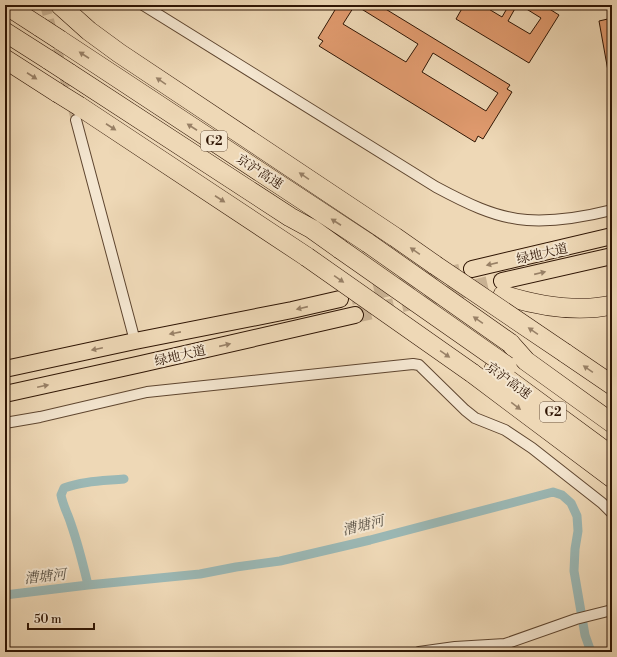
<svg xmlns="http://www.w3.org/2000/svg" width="617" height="657" viewBox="0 0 617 657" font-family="'Libre Bodoni','Noto Serif SC',serif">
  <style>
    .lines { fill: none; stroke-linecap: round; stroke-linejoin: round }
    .canal { stroke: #9bb8b5; stroke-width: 9 }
    .building { fill: #e19b6f; stroke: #2f1504; fill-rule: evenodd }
    .minor-tunnel { stroke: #c8b192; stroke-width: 10; stroke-dasharray: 10 5; stroke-linecap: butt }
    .primary-tunnel { stroke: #c8b192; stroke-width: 16; stroke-dasharray: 16 8; stroke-linecap: butt }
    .minor-casing { stroke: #5f4630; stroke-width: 12 }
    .primary-casing { stroke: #2f1504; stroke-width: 18 }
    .motorway-casing { stroke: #2f1504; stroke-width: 20 }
    .minor { stroke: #f4e6d0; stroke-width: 10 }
    .primary { stroke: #eed8b6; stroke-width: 16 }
    .motorway { stroke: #eed8b6; stroke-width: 19 }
    .motorway-bridge-casing { stroke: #2f1504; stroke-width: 20; stroke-linecap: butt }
    .motorway-bridge { stroke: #eed8b6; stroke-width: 19 }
    .oneway { fill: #988066 }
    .labels { text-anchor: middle; stroke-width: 4; stroke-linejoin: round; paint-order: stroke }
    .shield { fill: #f4e6d0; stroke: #6a5441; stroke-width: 1 }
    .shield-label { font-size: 12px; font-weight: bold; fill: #2f1504 }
    .street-label { font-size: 13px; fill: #2f1504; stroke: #f4e6d0 }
    .water-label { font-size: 14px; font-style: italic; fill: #554e42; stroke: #f4e6d0 }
  </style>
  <rect width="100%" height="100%" fill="#eed8b6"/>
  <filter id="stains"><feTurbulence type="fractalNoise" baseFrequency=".005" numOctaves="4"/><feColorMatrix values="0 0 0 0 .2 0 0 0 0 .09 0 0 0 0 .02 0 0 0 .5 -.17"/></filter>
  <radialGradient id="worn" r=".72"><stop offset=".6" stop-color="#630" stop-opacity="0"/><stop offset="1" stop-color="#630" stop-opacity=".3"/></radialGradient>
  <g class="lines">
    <path class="canal" d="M88 585C83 564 78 544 71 524 68 514 63 506 61 495L64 488C83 481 103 481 124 479
      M5 595 88 585 200 574 236 567 280 561 370 540 553 492 562 495 571 503 577 516 578 531 575 549 574 571 585 635 591 652"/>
  </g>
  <path class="building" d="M338 5H355L343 24 406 62 418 44 355 5H379L510 85 507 89 512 92 483 139 478 136 475 142 319 46 323 41 318 38ZM433 53 498 93 486 111 422 72Z
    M464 5H482L502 17 509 5H517L508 21 530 34 541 18 520 5H543L559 15 529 63 456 19Z
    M612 18V70L608 71 599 21Z"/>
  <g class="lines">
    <path class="minor-tunnel" d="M45 5 76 120"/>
    <path class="primary-tunnel" d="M351 297 472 269
      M355 315 502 281"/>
    <g class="minor-casing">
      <path id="minor" d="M143 5 436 187C464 202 495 218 527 220 556 222 584 217 612 210
        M76 120 135 341
        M5 423 40 417 147 392 413 364 419 365 465 410 475 418 505 430 532 448 602 503 612 513
        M419 652 455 647 505 644 576 619 612 610"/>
    </g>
    <g class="primary-casing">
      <path id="primary" d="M472 269 612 236
        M502 281 612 256
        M5 369 135 341 292 310 340 299
        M5 394 141 364 355 315"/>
    </g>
    <g class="motorway-casing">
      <path id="motorway" d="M6 5 40 27
        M60 5 89 31 119 53 395 237 435 265
        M5 32 49 60
        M60 40 368 243
        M5 59 58 93
        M69 73 290 217 312 229 340 249
        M79 106 307 257
        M503 295C538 306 576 313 612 305
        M510 343 526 361 612 423
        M565 353 612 385
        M494 369 612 456
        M472 373 612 478"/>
    </g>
    <use href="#minor" class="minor"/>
    <use href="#primary" class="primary"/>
    <use href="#motorway" class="motorway"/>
    <g class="motorway-bridge-casing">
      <path id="motorway-bridge" d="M40 27 60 40
        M49 60 69 73
        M58 93 79 106
        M368 243 510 343
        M340 249 507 366
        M307 257 472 373
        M435 265 565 353"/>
    </g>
    <use href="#motorway-bridge" class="motorway-bridge"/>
  </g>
  <defs><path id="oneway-solid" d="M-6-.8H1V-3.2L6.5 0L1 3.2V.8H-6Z"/></defs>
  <g class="oneway">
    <use href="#oneway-solid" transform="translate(84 55) rotate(-147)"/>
    <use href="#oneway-solid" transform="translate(32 76) rotate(33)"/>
    <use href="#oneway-solid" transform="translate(161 81) rotate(-146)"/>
    <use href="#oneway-solid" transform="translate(111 127) rotate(33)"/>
    <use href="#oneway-solid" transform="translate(192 127) rotate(-147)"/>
    <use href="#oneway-solid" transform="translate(304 176) rotate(-146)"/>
    <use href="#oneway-solid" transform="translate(220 199) rotate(33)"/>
    <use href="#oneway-solid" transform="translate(336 222) rotate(-147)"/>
    <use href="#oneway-solid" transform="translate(415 251) rotate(-145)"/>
    <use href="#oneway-solid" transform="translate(492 264) rotate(167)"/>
    <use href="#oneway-solid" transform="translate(540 273) rotate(-13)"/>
    <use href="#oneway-solid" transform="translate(339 279) rotate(35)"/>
    <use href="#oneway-solid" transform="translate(302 308) rotate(167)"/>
    <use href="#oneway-solid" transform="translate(478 320) rotate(-145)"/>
    <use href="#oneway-solid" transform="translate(533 331) rotate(-146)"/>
    <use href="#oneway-solid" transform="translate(175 333) rotate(169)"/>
    <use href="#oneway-solid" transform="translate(225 345) rotate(-13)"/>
    <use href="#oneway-solid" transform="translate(97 349) rotate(168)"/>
    <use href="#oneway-solid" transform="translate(445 354) rotate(35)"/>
    <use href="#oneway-solid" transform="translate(588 369) rotate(-145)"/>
    <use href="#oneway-solid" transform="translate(43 386) rotate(-12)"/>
    <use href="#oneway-solid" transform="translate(516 406) rotate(37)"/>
  </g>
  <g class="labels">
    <g class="shield">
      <rect x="201" y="131" width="26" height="20" rx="3"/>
      <rect x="540" y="402" width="26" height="20" rx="3"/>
    </g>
    <g class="shield-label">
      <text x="214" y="145">G2</text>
      <text x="553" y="416">G2</text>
    </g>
    <g class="street-label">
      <text transform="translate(260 171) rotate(33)" y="5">京沪高速</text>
      <text transform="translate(542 253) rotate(-13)" y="5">绿地大道</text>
      <text transform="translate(180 355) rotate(-13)" y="5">绿地大道</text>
      <text transform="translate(509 380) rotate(36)" y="5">京沪高速</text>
    </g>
    <g class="water-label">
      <text transform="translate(363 525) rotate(-14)" y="5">漕塘河</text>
      <text transform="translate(45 576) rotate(-6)" y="5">漕塘河</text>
    </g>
  </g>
  <rect width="617" height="657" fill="none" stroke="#eed8b6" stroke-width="20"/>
  <rect x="6" y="6" width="605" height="645" fill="none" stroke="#2f1504" stroke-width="2"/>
  <rect x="10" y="10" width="597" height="637" fill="none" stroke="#2f1504"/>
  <path d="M28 623v6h66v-6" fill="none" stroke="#2f1504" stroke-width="2"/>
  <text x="34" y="623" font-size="12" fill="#2f1504" stroke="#f4e6d0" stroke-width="3" paint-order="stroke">50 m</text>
  <rect width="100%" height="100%" filter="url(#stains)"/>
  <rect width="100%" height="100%" fill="url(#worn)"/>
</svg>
